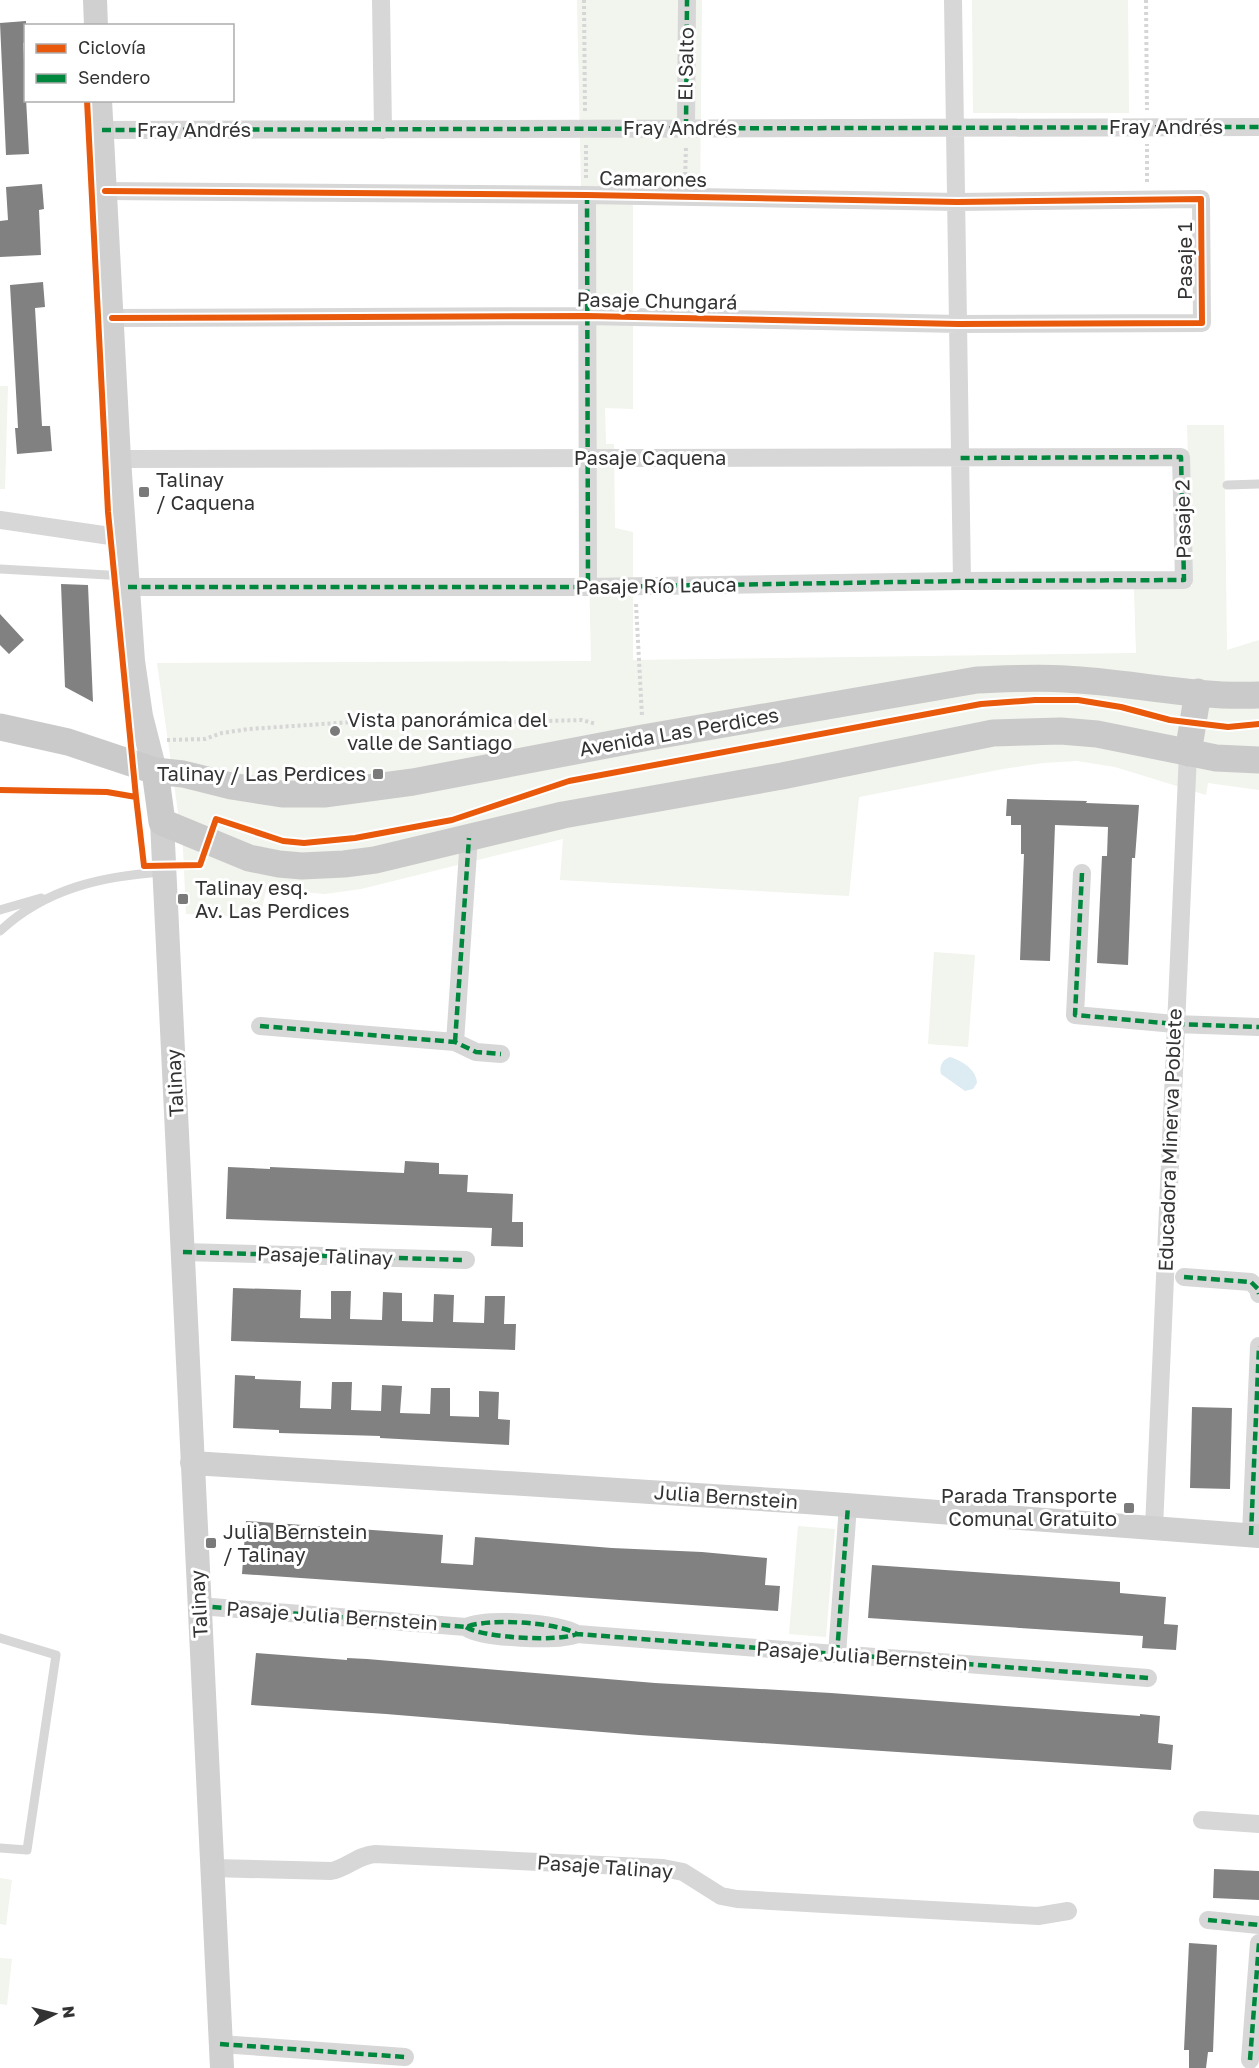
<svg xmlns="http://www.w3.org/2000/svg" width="1259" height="2068" viewBox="0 0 1259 2068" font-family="'Golos Text',sans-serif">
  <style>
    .green { fill: #f1f5ed }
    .water { fill: #ddebf3 }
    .building { fill: #818181 }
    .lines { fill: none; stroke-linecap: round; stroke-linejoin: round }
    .path { stroke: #d6d6d6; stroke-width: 4; stroke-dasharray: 3 3; stroke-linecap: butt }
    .lane { stroke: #d7d7d7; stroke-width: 9 }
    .street { stroke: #d7d7d7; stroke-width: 18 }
    .secondary { stroke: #d0d0d0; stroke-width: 24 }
    .primary { stroke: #cacaca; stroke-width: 27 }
    .quiet { stroke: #00873e; stroke-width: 4.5; stroke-dasharray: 9 4.5; stroke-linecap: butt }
    .cycleway-casing { stroke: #fff; stroke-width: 10 }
    .cycleway { stroke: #e8590c; stroke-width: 6 }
    .poi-dot { fill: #7a7a7a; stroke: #fff; stroke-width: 2 }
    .labels { text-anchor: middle; stroke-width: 6; stroke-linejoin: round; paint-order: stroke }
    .street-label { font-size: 20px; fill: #333; stroke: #fff }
    .poi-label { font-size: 20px; fill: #333; stroke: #fff; text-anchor: start }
  </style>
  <rect width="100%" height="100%" fill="#fff"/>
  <path class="green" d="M577 0H702L700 205 633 204V409L605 408 606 444H614L615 528 633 532V660L1136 653 1134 589 1192 586 1187 425H1224L1227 650 1259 640V790L1208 783 1206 795 1115 767 1077 761 1043 763 1003 769 859 797 849 896 560 880 563 839 361 889 325 894 293 891 267 886 260 918 186 914 183 848 157 663 591 661Z
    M972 0H1128L1129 113H973Z
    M0 386H8L5 489H0Z
    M934 952 975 955 968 1047 928 1044Z
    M798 1526 835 1529 826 1637 789 1634Z
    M0 1878 12 1880 6 1925 0 1924Z
    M0 1958 12 1959 7 2005 0 2004Z"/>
  <path class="water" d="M950 1057C962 1061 976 1069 977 1083L973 1089 965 1091 941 1074C939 1066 942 1060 950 1057Z"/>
  <path class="building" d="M26 21V42L23 43 29 154 6 155 0 23Z
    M42 184 44 209 39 210 41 255 0 257V221L8 220 6 187Z
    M43 282 45 307 35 308 42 426H50L52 451 17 454 15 428H18L10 285Z
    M61 584 88 585 93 702 65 687Z
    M0 614 24 640 9 654 0 645Z
    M1007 799 1087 801 1086 803 1139 805 1135 858H1132L1128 965 1097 963 1102 856H1107L1108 827 1055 825 1050 961 1020 960 1024 854H1021V825H1011V816H1006Z
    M405 1161 439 1163V1174L468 1175 467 1192 513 1194 512 1222H523V1247L491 1246 492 1228 226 1219 228 1167 270 1169V1167L404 1173Z
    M233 1288 301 1290 300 1318 331 1319V1291H351L350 1319 382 1320 383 1292 402 1293V1321L433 1322 434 1294 454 1295 453 1322 484 1323 485 1296H505L504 1324H516L515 1350 231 1341Z
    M235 1375 255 1376V1379L301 1381 300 1408 331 1409 332 1382H352L351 1410 381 1411 382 1385 402 1386 400 1413 430 1414 431 1388H450V1416L479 1417V1391L499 1392 498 1419 510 1420 509 1445 380 1438V1436L279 1433V1430L233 1428Z
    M1192 1407 1232 1408 1230 1489 1190 1488Z
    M246 1521 443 1535 441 1563 473 1565 475 1537 612 1548 702 1552 767 1558 765 1585 780 1586 778 1611 242 1574Z
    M872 1565 1120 1582V1593L1166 1597 1164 1624 1178 1625 1176 1650 1142 1648 1143 1636 868 1618Z
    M256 1653 347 1660V1658L367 1659 655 1683 831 1693 1140 1716V1714L1160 1716 1158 1743 1173 1745 1171 1770 639 1735 386 1714 251 1705Z
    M1214 1869 1259 1871V1900L1213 1898Z
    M1189 1943 1217 1945 1213 2052H1208L1206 2068H1189V2050H1184Z"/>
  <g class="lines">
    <path class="path" d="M584 0 585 113
      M1146 0 1147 110
      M586 145V179
      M685 181 686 146
      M1147 182V144
      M636 604 642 716
      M167 740 205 739 222 733 249 729 352 722 440 724 582 720 596 724"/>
    <path class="lane" d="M1227 485 1259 484
      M0 569 126 576
      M0 910 41 898
      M0 931C46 888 103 876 163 872
      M0 1638 56 1655 27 1850 0 1848"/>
    <path class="street" d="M381 0 383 130
      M953 0 962 581
      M686 128 687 0
      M102 130 1259 127
      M105 191 587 195 957 202 1201 199 1202 323 958 324 587 316 112 318
      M587 195 588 587
      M119 459 1181 457 1184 580 962 581 588 587H128
      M0 520 124 538
      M1082 873 1075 1015 1175 1024 1259 1027
      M260 1026 455 1042 476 1052 501 1054
      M455 1042 469 838
      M183 1252 466 1260
      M1184 1277 1251 1282 1258 1289 1259 1294
      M1154 1528 1188 753
      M1251 1535 1259 1346
      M199 1606 466 1627C487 1618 557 1622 577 1634L1148 1678
      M467 1628C483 1638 559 1642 577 1634
      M837 1654 848 1506
      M1202 1820 1259 1824
      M211 1868 331 1871C347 1868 358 1855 375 1854L663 1868 683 1872 721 1896 737 1899 1038 1916 1068 1911
      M1208 1920 1259 1925
      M220 2044 405 2057
      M1250 2060 1259 1943"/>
    <path class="secondary" d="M95 0 96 26
      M100 100 119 459 133 661 141 716 155 771
      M162 822 222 2068
      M192 1463 806 1502 1259 1536"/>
    <path class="primary" d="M0 727 68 742 155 771 183 774 231 786 282 794H324L413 782 643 738 977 680C1006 679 1035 677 1065 679 1129 682 1194 698 1259 695
      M1188 753 1198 692
      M155 771 162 822 249 858 279 864 302 866 344 864 375 860 563 815 782 776 993 733 1061 731 1097 734 1216 758 1259 760"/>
    <path class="quiet" d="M686 128 687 0
      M102 130 1259 127
      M587 195 588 587
      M128 587H588L962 581 1184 580 1181 457 960 458
      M1082 873 1075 1015 1175 1024 1259 1027
      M260 1026 455 1042 476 1052 501 1054
      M455 1042 469 838
      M183 1252 466 1260
      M1184 1277 1251 1282 1258 1289 1259 1294
      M1251 1535 1259 1346
      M199 1606 466 1627C487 1618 557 1622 577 1634L1148 1678
      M466 1627C483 1638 558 1642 577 1634
      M837 1654 848 1506
      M1208 1920 1259 1925
      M220 2044 405 2057
      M1250 2060 1259 1943"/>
    <g class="cycleway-casing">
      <path id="cycleway" d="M87 100 108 512 136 797
        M105 191 587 195 957 202 1201 199 1202 323 958 324 587 316 112 318
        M0 790 107 792 136 797 144 866 200 865 216 819 283 841 304 843 355 838 452 820 569 781 981 704 1035 700H1078L1121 707 1170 720 1228 727 1259 724"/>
    </g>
    <use href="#cycleway" class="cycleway"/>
  </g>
  <g class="poi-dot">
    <rect x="138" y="486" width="12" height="12" rx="3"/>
    <circle cx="335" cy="731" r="6"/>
    <rect x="372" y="768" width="12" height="12" rx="3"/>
    <rect x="177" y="893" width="12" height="12" rx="3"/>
    <rect x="1123" y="1502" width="12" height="12" rx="3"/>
    <rect x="205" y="1537" width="12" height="12" rx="3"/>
  </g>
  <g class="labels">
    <g class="street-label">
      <text transform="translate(686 64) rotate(-89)" y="7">El Salto</text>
      <text x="1166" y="134">Fray Andrés</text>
      <text x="680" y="135">Fray Andrés</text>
      <text x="194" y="137">Fray Andrés</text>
      <text transform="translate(653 179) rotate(1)" y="7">Camarones</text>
      <text transform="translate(1185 261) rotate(-90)" y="7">Pasaje 1</text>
      <text transform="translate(657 301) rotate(1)" y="7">Pasaje Chungará</text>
      <text x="650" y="465">Pasaje Caquena</text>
      <text transform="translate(1183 519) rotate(-91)" y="7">Pasaje 2</text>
      <text transform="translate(656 586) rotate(-1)" y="7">Pasaje Río Lauca</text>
      <text transform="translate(679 732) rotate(-10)" y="7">Avenida Las Perdices</text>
      <text transform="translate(175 1083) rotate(-93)" y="7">Talinay</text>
      <text transform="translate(1170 1140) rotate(-88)" y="7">Educadora Minerva Poblete</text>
      <text transform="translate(325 1256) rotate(2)" y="7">Pasaje Talinay</text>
      <text transform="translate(726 1497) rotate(4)" y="7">Julia Bernstein</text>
      <text transform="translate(199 1604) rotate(-93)" y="7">Talinay</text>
      <text transform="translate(332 1616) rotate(4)" y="7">Pasaje Julia Bernstein</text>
      <text transform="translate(862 1656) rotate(4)" y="7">Pasaje Julia Bernstein</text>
      <text transform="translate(605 1867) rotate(4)" y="7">Pasaje Talinay</text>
    </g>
    <g class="poi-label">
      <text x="156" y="487">Talinay<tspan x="156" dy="23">/ Caquena</tspan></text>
      <text x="347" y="727">Vista panorámica del<tspan x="347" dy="23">valle de Santiago</tspan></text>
      <text x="366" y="781" text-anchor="end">Talinay / Las Perdices</text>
      <text x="195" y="895">Talinay esq.<tspan x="195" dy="23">Av. Las Perdices</tspan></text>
      <text x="1117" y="1503" text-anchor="end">Parada Transporte<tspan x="1117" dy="23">Comunal Gratuito</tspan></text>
      <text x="223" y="1539">Julia Bernstein<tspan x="223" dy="23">/ Talinay</tspan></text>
    </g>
  </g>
  <rect x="24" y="24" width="210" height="78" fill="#ffffff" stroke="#adadad" stroke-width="1.5"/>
  <rect x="36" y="44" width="30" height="9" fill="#e8590c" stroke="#adadad" stroke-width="1.5"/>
  <text x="78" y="54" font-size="18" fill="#333333">Ciclovía</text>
  <rect x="36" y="74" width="30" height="9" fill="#00873e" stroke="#adadad" stroke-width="1.5"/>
  <text x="78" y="84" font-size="18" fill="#333333">Sendero</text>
  <g transform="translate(54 2014) rotate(83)" stroke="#ffffff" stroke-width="4.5" paint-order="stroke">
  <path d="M0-4.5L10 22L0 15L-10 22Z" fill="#333333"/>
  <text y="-9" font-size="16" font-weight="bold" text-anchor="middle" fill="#333333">N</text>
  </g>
</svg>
